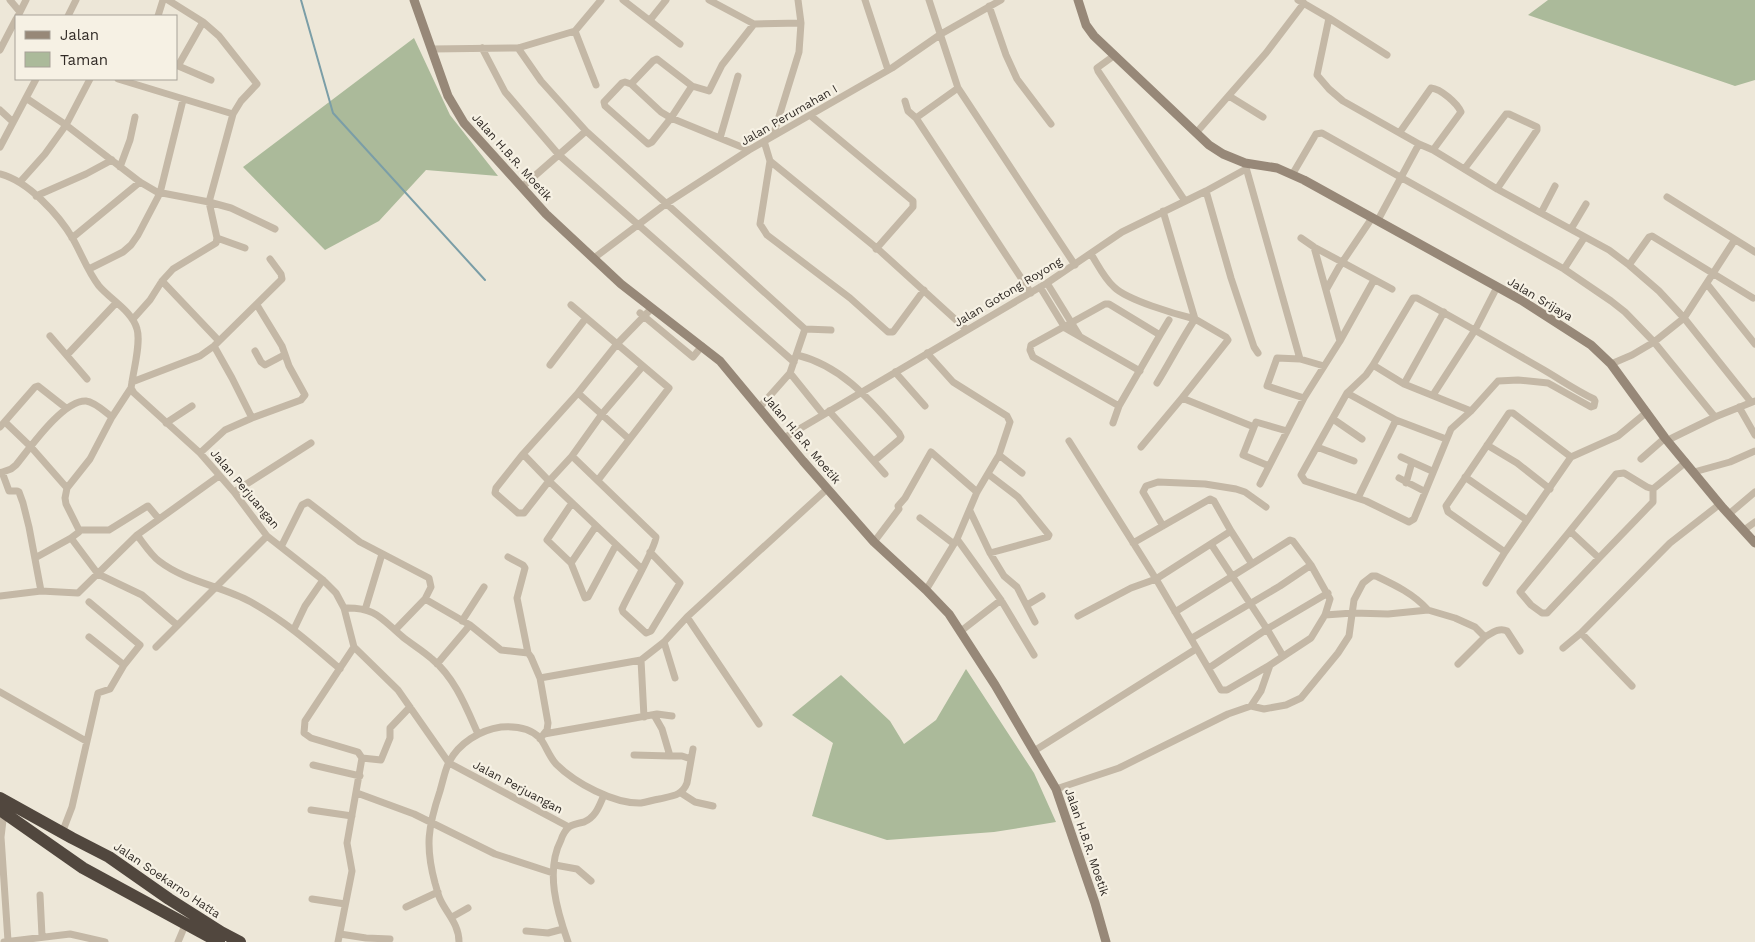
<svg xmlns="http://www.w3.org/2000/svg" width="1755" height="942" viewBox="0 0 1755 942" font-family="'Work Sans',sans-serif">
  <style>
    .green { fill: #abba9a }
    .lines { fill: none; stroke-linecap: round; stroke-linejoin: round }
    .stream { stroke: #7b9ea7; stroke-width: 2 }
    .street { stroke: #c4b8a6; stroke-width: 7 }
    .secondary { stroke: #978878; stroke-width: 9 }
    .highway { stroke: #51473e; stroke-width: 12 }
    .labels { text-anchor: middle; stroke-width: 4.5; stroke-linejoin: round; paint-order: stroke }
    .street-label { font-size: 12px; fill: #312b26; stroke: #f6f1e4 }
  </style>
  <rect width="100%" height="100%" fill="#ede7d8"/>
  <path class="green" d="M1548 0H1755V80L1735 86 1528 15Z
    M414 38 450 115 498 176 426 170 379 221 325 250 243 167Z
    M966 669 1034 773 1056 822 994 832 887 840 812 816 833 743 792 715 841 675 890 721 904 744 936 720Z"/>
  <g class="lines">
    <path class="stream" d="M301 0 333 113 485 280"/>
    <path class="street" d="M10 0 20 12
      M623 0 680 44
      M709 0 754 24 801 23
      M865 0 888 70
      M929 0 958 88 1075 265
      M1298 0 1329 18 1317 75 1329 89 1343 101 1419 144 1433 150 1497 189 1609 250 1629 265 1659 291 1684 318 1751 402
      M989 6 1006 55 1017 79 1051 124
      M18 16 26 0
      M68 16 76 0
      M158 16 163 0
      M1329 18 1387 55
      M650 20 666 0
      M575 31 596 85
      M482 48 505 92 559 155 794 362
      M518 48 541 81 586 131 805 329 790 373 759 408
      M432 49 518 48 575 31 601 0
      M0 50 16 19
      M1115 55 1097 68 1098 71 1185 201
      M176 65 211 80
      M178 66 203 22
      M118 79 233 114
      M631 84 661 112 671 118 692 86
      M958 88 916 118 1031 293
      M1229 96 1263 117
      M26 98 66 125 140 182 157 192 209 202 231 208 275 229
      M905 101 908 111 916 118
      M0 110 13 122
      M811 116 913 201V207L876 249
      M1400 132 1431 88C1441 89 1457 103 1461 112L1433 150
      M1196 133 1266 53 1304 3
      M773 136 799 52 801 23 798 0
      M720 138 738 76
      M764 141 770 161 760 224 767 235 850 298 888 332H893L924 290
      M0 147 36 79
      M749 150 671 118 652 142 648 144 605 106 604 102 622 83 625 82 631 84 653 61 657 59 692 86 709 91 722 65 754 24
      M770 161 879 250 967 330
      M1245 164 1300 359
      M120 167 130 140 135 117
      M1465 168 1506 114H1509L1537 127V130L1497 189
      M0 174C28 181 59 215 73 239 82 255 88 272 99 286 111 300 132 311 137 329 141 342 134 368 132 382L131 388 134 393 200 453 234 492 267 536 323 580 336 593 344 608 354 647 398 690 449 763 569 827
      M1292 175 1316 134 1322 133 1564 269 1611 301 1625 312 1654 342 1715 417
      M20 182 45 154 66 125 90 79
      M522 187 586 131
      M1206 191 1231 278 1254 347 1258 353
      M36 196 86 174 112 160
      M1667 197 1755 252
      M1541 213 1555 186
      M1378 220 1419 144
      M1571 229 1586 204
      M72 238 140 182
      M217 238 245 248
      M1301 238 1314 247 1392 289
      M1314 247 1340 341
      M1091 254C1098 265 1104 278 1114 287 1127 300 1175 314 1195 319 1181 340 1170 362 1157 383
      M594 258 667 203 749 150 892 68 941 34 1001 0
      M1629 265 1649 237 1652 236 1753 298
      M89 269 123 252 131 245 138 235 160 193 183 100
      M1564 269 1584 238
      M162 281 219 341
      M1047 283 1079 335
      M1707 284 1755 344
      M1040 287 1065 328 1140 371
      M1326 290 1339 267 1372 218
      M1413 298H1417C1460 321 1502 346 1544 370 1561 380 1577 391 1594 399L1595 401 1594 406 1591 407 1548 383 1518 380 1498 381 1471 411 1451 429 1414 519 1409 522 1366 501 1305 481 1301 475 1347 393 1366 375 1373 365Z
      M571 305 669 388 598 480
      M640 313 693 357 702 346
      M133 319 150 300 162 281 173 269 216 243 217 238 209 202 233 114 241 101 257 84 219 36 203 22 168 0
      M805 329 831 330
      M1160 335 1169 320
      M50 336 87 379
      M255 351 261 362 265 365 284 355
      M67 355 116 303
      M797 355C842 366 870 400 899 433L901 437 900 439 874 461
      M1611 364 1632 355 1654 342 1684 318 1734 241
      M550 365 586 318
      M1373 365 1404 384 1471 411
      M643 366 602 414 572 456 549 481 524 513H518L495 493 496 488 523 454 578 393 617 344 651 309
      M895 372 925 406
      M790 373 823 414
      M132 382 200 356 214 346 282 279 281 274 270 259
      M1404 384 1444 312
      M578 393 629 439
      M1347 393 1396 420 1446 439
      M1433 395 1475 330 1497 287
      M1182 398 1254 427
      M1304 398 1267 386 1277 358 1300 359 1324 366
      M1739 407 1755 435
      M829 411 885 474
      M252 418 301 400 305 395 289 366 282 346 257 305
      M1333 419 1362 439
      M5 422 31 447 67 488
      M166 423 192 406
      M1113 423 1119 406 1160 335 1109 304H1105L1031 345 1030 350 1033 357 1119 406
      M0 427 35 387 38 386 66 408
      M784 438 1047 283 1122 232 1206 191 1246 169
      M1668 440 1715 417 1755 401
      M1069 441 1156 579 1221 690H1227L1270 665 1311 638 1325 615 1330 599 1311 565 1293 541 1290 540 1175 612
      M1487 445 1517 463 1550 489
      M1141 447 1182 398 1228 340 1226 337 1195 319 1163 211
      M1317 447 1354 461
      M200 453 225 430 252 418 232 378 214 346
      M523 454 549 481 642 569
      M999 455 1022 473
      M572 456 656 537C656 547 628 595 622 609L623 612 646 633 651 631 680 583 650 552
      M1401 457 1432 471
      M1641 459 1665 438
      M1269 466 1243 455 1256 422 1287 431
      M2 472 9 491H17L19 492 23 503 29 527 41 591
      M1694 472 1730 462 1755 451
      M0 473 11 469 16 465C30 448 63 400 86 401 95 402 105 412 112 417
      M1624 473 1647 487 1653 489V502L1599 558 1570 531 1616 474Z
      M988 474 1018 497 1049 535 1048 537 990 553
      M1465 477 1527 520
      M1399 478 1424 491
      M1406 483 1412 462
      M1260 484 1304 398 1340 341 1374 280
      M1653 489 1686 462
      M234 492 311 443
      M1358 498 1396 420
      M572 503 547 540 571 563 585 598 588 597 616 545
      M970 511 990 553 1004 576 1017 587 1035 622
      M1729 514 1755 492
      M920 518 954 544
      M1163 526 1143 492 1146 486 1158 482 1205 484 1236 489 1245 492 1266 507
      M79 530 66 504 65 498 67 488 90 459 112 417 131 388
      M79 530V532L71 538 98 574 142 595 177 625
      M79 530H109L146 507 148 506 159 519
      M1744 530 1755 522
      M1570 531 1520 592 1531 605 1542 613H1547L1599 558
      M137 535C144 544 151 555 159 561 186 582 222 586 251 602 285 621 310 643 340 669
      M957 539 1001 600 1034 655
      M874 542 899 509 898 506 905 498 931 452 977 492
      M1133 543 1210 499 1214 501 1231 531 1252 564
      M1211 544 1267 629 1283 656
      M281 547 302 505 308 502 360 542 429 578 431 587 425 599 395 630
      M1505 552 1448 512 1446 506 1509 413H1513L1571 457
      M508 557 523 565 525 568 517 598 528 653
      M35 558 71 538
      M571 563 596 526
      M1486 583 1505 552 1571 457 1618 436 1647 412
      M926 590 957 539 977 492 999 455 1010 422 1007 416 953 382 927 353
      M0 596 41 591 78 593 137 535 219 476
      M425 599 470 625 437 664
      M1027 605 1042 596
      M344 608C377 607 381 619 404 638 413 645 423 651 432 659 455 678 466 707 478 734
      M365 610 382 554
      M1325 615 1353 613 1388 614 1428 610 1455 618 1475 627 1485 637 1458 664
      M1078 616 1131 588 1156 579 1231 531
      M687 617 827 489
      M462 621 484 587
      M470 625 501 650 528 653 531 657 540 678 548 723 547 730 540 739
      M294 629 305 606 323 580
      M961 631 1001 600
      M1581 633 1632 686
      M89 637 124 665
      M1485 637C1492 633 1499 627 1507 631L1520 651
      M1192 638 1280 586 1311 565
      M664 642 675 678
      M156 647 267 536
      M1563 648 1581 633 1670 543 1720 504
      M641 660 644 717
      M1209 668 1267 629 1328 593
      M540 678 641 660 664 642 687 617 759 724
      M0 692 86 741
      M1251 706 1261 691 1270 665
      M654 715 662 729 670 756H682L691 759
      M544 734 657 714 672 716
      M1034 751 1196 649
      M634 755 670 756
      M362 758 381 760 390 738V728L410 707
      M313 765 360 776
      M1056 789 1119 768 1228 714 1251 706 1264 709 1286 705 1301 698 1338 653 1349 636 1354 600 1363 583 1372 576H1376C1395 585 1414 594 1428 610
      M357 793 414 814 495 854 553 873
      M681 793 695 802 713 806
      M311 810 352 816
      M4 812 1 837 8 941
      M62 833 72 807 98 693 110 689 124 665 140 645 89 602
      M555 865 577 869 591 881
      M40 895 42 936
      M312 899 345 904
      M406 907 438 892
      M452 917 468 908
      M526 931 548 933 563 929
      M340 934 366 938 390 939
      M4 942 70 934 105 942
      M178 942 186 923
      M338 942 352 871 347 843 362 758 358 752 311 738 304 733 305 721 354 647
      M459 942C459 925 448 915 441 901 438 896 437 889 435 883 425 846 428 827 440 791 443 781 445 770 449 762 459 743 480 730 501 727 514 726 530 728 540 738 546 746 549 756 556 764 575 783 614 804 641 803 647 802 653 800 659 799 672 796 682 796 687 783L693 749
      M568 942C557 911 545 871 561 840 562 836 566 829 569 827 573 824 579 823 584 822 596 817 599 806 604 795"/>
    <path class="secondary" d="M414 0 448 96 464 123 546 214 621 284 720 361 803 461 874 542 926 590 949 614 995 685 1056 789 1095 903 1106 942
      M1078 0 1086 25 1094 36 1209 145 1223 154 1245 163 1277 168 1304 180 1521 300 1591 345 1611 364 1665 438 1723 508 1755 543"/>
    <path class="highway" d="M0 798 72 838 109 857 169 899 221 932 240 942
      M0 810 83 868 219 942"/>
  </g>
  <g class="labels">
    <g class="street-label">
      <text transform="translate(789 115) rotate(-30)" y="4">Jalan Perumahan I</text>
      <text transform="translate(512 157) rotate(48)" y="4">Jalan H.B.R. Moetik</text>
      <text transform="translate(1008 292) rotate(-31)" y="4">Jalan Gotong Royong</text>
      <text transform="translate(1540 299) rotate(31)" y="4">Jalan Srijaya</text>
      <text transform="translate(802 439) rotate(50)" y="4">Jalan H.B.R. Moetik</text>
      <text transform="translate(245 489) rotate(50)" y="4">Jalan Perjuangan</text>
      <text transform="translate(518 787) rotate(28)" y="4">Jalan Perjuangan</text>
      <text transform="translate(1087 842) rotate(71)" y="4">Jalan H.B.R. Moetik</text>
      <text transform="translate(167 880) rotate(34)" y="4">Jalan Soekarno Hatta</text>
    </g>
  </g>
  <rect x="15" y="15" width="162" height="65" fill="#f6f1e4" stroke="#a7a298"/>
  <rect x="25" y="31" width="25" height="8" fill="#978878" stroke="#a7a298"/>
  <text x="60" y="40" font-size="15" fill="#312b26">Jalan</text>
  <rect x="25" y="52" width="25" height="15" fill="#abba9a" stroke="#a7a298"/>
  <text x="60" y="65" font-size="15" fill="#312b26">Taman</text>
</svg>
